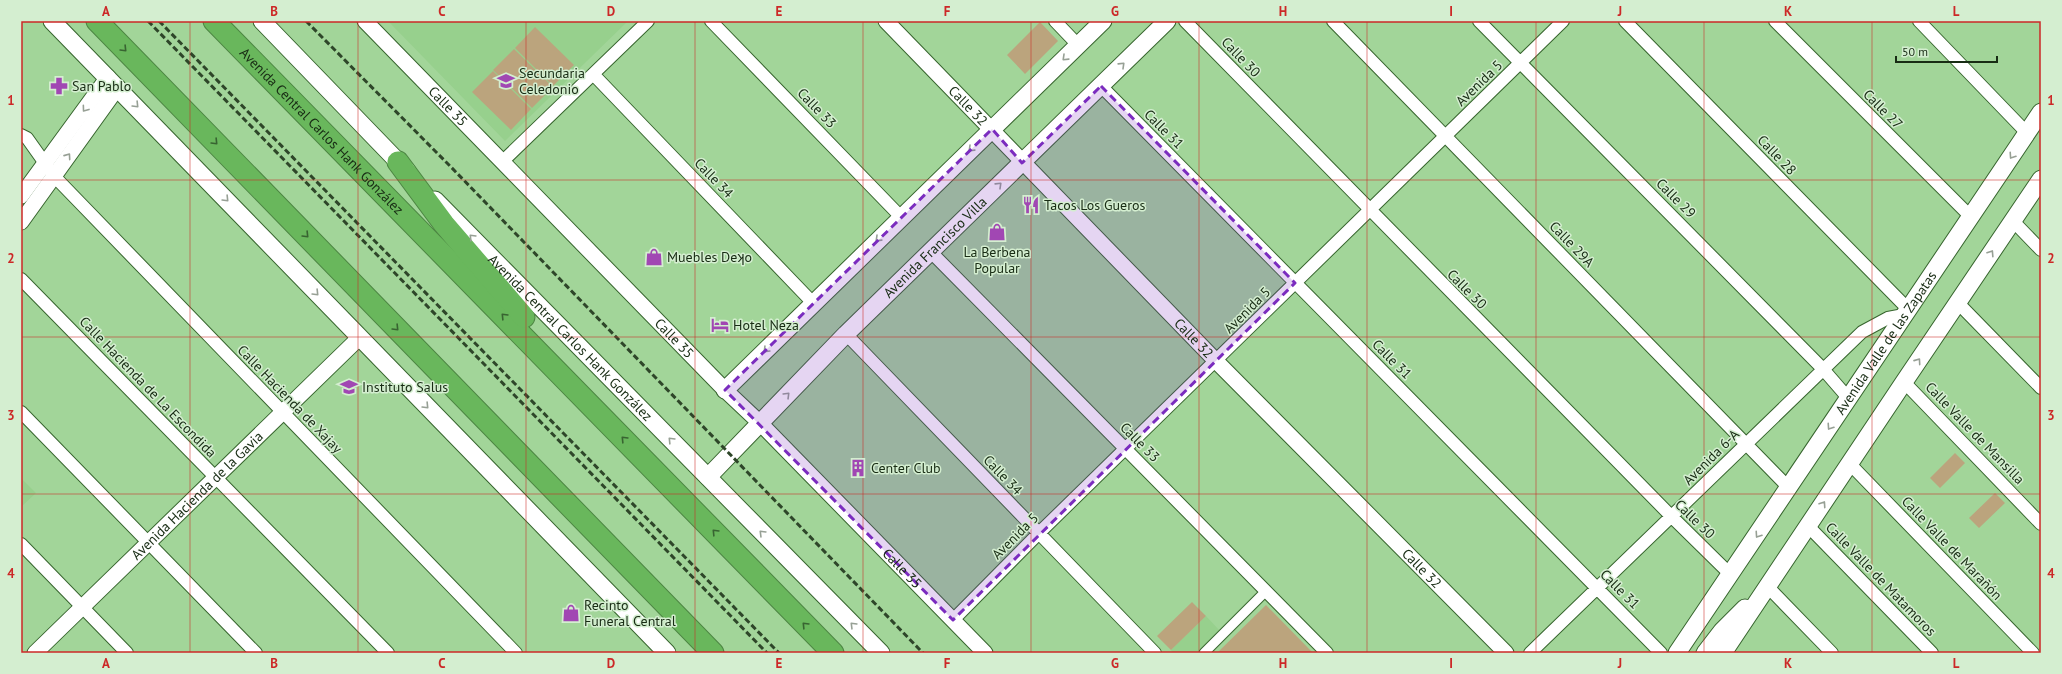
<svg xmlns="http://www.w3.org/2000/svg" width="2062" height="674" viewBox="0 0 2062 674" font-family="'PT Sans',sans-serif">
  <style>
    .built { fill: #97d08d }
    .green { fill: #bba47d }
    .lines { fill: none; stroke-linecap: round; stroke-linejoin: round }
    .pedestrian-casing { stroke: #37652e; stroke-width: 11 }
    .minor-casing { stroke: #37652e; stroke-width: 14 }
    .tertiary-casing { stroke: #37652e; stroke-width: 17 }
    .secondary-casing { stroke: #37652e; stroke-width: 19 }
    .motorway-casing { stroke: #4d8643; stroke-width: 23 }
    .pedestrian { stroke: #fff; stroke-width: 9 }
    .minor { stroke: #fff; stroke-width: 12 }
    .tertiary { stroke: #fff; stroke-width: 15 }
    .secondary { stroke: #fff; stroke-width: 17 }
    .motorway { stroke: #69b75c; stroke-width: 21 }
    .rail { stroke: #2e4629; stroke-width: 3; stroke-dasharray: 6 3; stroke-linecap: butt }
    .oneway { stroke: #386431 }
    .oneway2 { stroke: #97a095 }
    .marked { fill: #7b2cbf; fill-opacity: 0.2; stroke: #7b2cbf; stroke-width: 3; stroke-dasharray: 8 5; stroke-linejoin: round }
    .grid { fill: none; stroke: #cc2827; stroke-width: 1; stroke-opacity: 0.55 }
    .labels { text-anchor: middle; stroke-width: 3; stroke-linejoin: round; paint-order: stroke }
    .street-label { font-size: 14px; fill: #182c14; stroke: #d4eed0 }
    .poi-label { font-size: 14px; fill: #182c14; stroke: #d4eed0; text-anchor: start }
    .neatline { fill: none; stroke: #cc2827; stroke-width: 1.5 }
    .grid-label { font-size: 13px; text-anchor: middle; font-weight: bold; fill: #cc2827 }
  </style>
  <rect width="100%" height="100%" fill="#a2d599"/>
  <path class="built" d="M388 21H628L505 141Z
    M21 478 36 493 21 507Z
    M1206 616 1220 631 1197 653H1173L1171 650Z"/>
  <path class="green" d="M1040 22 1058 41 1025 74 1007 55Z
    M535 27 574 65 553 86 515 48Z
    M514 49 553 87 532 108 493 70Z
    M493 71 531 109 511 130 472 92Z
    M1955 453 1965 463 1940 488 1930 478Z
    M1995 493 2005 503 1979 528 1969 518Z
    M1192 602 1206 616 1171 650 1157 636Z
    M1266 605 1313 653H1217Z"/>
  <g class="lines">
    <g class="pedestrian-casing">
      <path id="pedestrian" d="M1204 653 1266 591"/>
    </g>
    <g class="minor-casing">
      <path id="minor" d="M711 21 901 217
        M1055 21 1078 45
        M1185 21 1672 517 1731 575
        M1333 21 1789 488
        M1479 21 1823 369 1849 399
        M1625 21 1908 309
        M1775 21 1971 217
        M1919 21 2027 133
        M593 74 813 303
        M1101 86 1661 653
        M21 135 27 138 54 176 516 653
        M503 161 648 21
        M2013 221 2041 250
        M931 252 1327 653
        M21 279 388 653
        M1958 303 2041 388
        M846 334 1155 653
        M1904 382 2041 524
        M21 412 256 653
        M1849 463 2033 653
        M1808 526 1932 653
        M21 544 127 653
        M1767 586 1832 653
        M953 620 1039 533 1563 21
        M1530 653 1862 332 1888 318 1904 315"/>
    </g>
    <g class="tertiary-casing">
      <g id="tertiary">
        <path id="s1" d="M365 21 725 390 760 423 985 653"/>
        <path id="s2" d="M886 21 1216 361 1506 653"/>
        <path d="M21 196 108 77"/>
        <path d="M21 222 118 87"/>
        <path id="s3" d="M35 653 359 338"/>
      </g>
    </g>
    <g class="secondary-casing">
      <g id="secondary">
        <path d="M52 21 667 653"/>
        <path d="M262 21 407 171"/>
        <path id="s4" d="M435 200 881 653"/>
        <path d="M725 390 1103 21"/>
        <path id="s5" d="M708 477 846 334 1167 21"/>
        <path id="s6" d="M1677 653 2041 112"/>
        <path d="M1705 653 1722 631 1745 608"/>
        <path d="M1723 653 1904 382 2041 179"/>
      </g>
    </g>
    <g class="motorway-casing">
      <g id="motorway">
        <path d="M97 21 713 653"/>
        <path id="s7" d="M214 21 833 653"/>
        <path d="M398 162 444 224 524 317"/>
      </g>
    </g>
    <use href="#pedestrian" class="pedestrian"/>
    <use href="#minor" class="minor"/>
    <use href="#tertiary" class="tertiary"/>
    <use href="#secondary" class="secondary"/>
    <use href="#motorway" class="motorway"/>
    <path class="rail" d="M148 21 767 653
      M159 21 779 653
      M306 21 451 167 923 653"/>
  </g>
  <defs><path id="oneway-chevron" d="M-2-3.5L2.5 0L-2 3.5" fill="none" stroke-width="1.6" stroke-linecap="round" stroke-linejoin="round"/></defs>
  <g class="oneway">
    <use href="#oneway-chevron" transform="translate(124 49) rotate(46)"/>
    <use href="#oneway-chevron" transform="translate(215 142) rotate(46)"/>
    <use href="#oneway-chevron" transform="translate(306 235) rotate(46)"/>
    <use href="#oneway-chevron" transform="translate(504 316) rotate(-134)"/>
    <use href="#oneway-chevron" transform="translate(396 328) rotate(46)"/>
    <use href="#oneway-chevron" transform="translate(624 439) rotate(-134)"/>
    <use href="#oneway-chevron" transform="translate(715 532) rotate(-134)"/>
    <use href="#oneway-chevron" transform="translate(805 625) rotate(-134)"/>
  </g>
  <g class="oneway2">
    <use href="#oneway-chevron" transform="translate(1065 58) rotate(136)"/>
    <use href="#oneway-chevron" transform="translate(1122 65) rotate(-44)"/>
    <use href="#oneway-chevron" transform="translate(136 105) rotate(46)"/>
    <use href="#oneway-chevron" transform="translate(85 109) rotate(126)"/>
    <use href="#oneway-chevron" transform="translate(971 149) rotate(136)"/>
    <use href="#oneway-chevron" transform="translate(68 156) rotate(-55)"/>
    <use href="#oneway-chevron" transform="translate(2012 156) rotate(124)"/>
    <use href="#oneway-chevron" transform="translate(999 185) rotate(-44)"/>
    <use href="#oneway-chevron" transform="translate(226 199) rotate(46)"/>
    <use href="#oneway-chevron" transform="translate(472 237) rotate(-134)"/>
    <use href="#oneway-chevron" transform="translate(878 239) rotate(136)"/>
    <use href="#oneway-chevron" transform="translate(1991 253) rotate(-57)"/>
    <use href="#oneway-chevron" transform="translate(316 293) rotate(46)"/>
    <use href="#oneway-chevron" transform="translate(766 350) rotate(135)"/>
    <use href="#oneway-chevron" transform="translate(1918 361) rotate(-55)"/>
    <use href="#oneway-chevron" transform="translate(787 395) rotate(-45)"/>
    <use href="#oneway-chevron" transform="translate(426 406) rotate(46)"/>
    <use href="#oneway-chevron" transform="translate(1830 427) rotate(124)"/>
    <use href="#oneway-chevron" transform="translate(671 440) rotate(-134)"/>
    <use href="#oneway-chevron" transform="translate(1823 504) rotate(-56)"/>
    <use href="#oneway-chevron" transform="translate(762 533) rotate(-135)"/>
    <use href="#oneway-chevron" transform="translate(1758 535) rotate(124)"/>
    <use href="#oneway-chevron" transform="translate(853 625) rotate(-135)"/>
  </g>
  <path class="marked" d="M1101 86 1295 283 953 620 725 390 992 129 1022 163Z"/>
  <path class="grid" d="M190 21V653M358 21V653M526 21V653M695 21V653M863 21V653M1031 21V653M1199 21V653M1367 21V653M1536 21V653M1704 21V653M1872 21V653M21 180H2041M21 337H2041M21 494H2041"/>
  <defs>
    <g id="school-bare" transform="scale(1.38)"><path d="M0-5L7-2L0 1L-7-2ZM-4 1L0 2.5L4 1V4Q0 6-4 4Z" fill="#a147b3" stroke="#d4eed0" stroke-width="2.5" paint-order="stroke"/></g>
    <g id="pharmacy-bare" transform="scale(1.38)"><path d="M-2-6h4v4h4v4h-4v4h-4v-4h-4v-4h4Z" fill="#a147b3" stroke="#d4eed0" stroke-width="2.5" paint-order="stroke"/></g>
    <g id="restaurant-bare" transform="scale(1.38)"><path d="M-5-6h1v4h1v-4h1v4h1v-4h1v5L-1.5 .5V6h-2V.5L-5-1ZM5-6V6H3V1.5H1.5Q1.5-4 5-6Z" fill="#a147b3" stroke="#d4eed0" stroke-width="2.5" paint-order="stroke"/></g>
    <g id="shop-bare" transform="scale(1.38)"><path d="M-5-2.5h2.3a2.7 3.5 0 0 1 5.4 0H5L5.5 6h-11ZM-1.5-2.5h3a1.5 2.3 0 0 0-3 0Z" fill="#a147b3" stroke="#d4eed0" stroke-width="2.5" paint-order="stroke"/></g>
    <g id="hotel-bare" transform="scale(1.38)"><path d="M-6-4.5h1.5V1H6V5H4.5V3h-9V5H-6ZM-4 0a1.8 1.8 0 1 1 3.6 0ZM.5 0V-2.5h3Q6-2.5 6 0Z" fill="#a147b3" stroke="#d4eed0" stroke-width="2.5" paint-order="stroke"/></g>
    <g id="university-bare" transform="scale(1.38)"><path d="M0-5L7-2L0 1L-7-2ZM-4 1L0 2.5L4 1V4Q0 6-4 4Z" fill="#a147b3" stroke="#d4eed0" stroke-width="2.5" paint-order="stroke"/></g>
    <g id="building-bare" transform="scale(1.38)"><path d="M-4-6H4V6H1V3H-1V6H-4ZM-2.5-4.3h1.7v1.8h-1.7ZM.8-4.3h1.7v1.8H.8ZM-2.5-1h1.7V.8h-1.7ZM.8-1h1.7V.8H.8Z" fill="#a147b3" stroke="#d4eed0" stroke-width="2.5" paint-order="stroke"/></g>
  </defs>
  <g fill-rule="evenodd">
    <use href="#school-bare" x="506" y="81"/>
    <use href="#pharmacy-bare" x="59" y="86"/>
    <use href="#restaurant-bare" x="1031" y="205"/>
    <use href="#shop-bare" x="997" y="232"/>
    <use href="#shop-bare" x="654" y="257"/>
    <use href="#hotel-bare" x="720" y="325"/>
    <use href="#university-bare" x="349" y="387"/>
    <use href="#building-bare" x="858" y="468"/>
    <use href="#shop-bare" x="571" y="613"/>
  </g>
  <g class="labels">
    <g class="street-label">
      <text transform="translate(1241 57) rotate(46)" y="5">Calle 30</text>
      <text transform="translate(1479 83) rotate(-44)" y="5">Avenida 5</text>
      <text dy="5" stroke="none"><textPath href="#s1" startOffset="119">Calle 35</textPath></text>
      <text dy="5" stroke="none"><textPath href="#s2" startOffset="118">Calle 32</textPath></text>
      <text transform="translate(817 108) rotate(46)" y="5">Calle 33</text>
      <text transform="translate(1883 109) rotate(45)" y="5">Calle 27</text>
      <text transform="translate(1164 129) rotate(45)" y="5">Calle 31</text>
      <text dy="5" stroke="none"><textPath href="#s7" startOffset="154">Avenida Central Carlos Hank González</textPath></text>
      <text transform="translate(1777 155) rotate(46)" y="5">Calle 28</text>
      <text transform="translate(714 178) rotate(46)" y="5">Calle 34</text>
      <text transform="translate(1676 198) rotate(45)" y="5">Calle 29</text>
      <text transform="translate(1572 244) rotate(46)" y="5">Calle 29A</text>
      <text dy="5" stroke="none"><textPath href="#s5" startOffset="323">Avenida Francisco Villa</textPath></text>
      <text transform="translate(1467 289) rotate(45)" y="5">Calle 30</text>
      <text transform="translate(1247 310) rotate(-45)" y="5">Avenida 5</text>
      <text dy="5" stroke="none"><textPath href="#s4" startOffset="193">Avenida Central Carlos Hank González</textPath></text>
      <text dy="5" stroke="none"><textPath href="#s1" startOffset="443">Calle 35</textPath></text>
      <text dy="5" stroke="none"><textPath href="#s2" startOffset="442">Calle 32</textPath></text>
      <text dy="5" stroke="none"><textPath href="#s6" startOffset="374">Avenida Valle de las Zapatas</textPath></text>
      <text transform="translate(1392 359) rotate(45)" y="5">Calle 31</text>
      <text transform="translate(148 387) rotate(46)" y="5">Calle Hacienda de La Escondida</text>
      <text transform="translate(290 399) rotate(46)" y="5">Calle Hacienda de Xajay</text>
      <text transform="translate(1975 433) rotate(46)" y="5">Calle Valle de Mansilla</text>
      <text transform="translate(1140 442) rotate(45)" y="5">Calle 33</text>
      <text transform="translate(1711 457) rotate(-45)" y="5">Avenida 6-A</text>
      <text transform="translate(1003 475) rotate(46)" y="5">Calle 34</text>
      <text dy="5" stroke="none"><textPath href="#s3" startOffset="226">Avenida Hacienda de la Gavia</textPath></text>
      <text transform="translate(1695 519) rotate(44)" y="5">Calle 30</text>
      <text transform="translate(1015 536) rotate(-45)" y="5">Avenida 5</text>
      <text transform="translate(1952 548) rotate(46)" y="5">Calle Valle de Marañón</text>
      <text dy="5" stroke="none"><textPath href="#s1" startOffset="767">Calle 35</textPath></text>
      <text dy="5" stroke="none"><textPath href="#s2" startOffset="766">Calle 32</textPath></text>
      <text transform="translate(1881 579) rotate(46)" y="5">Calle Valle de Matamoros</text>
      <text transform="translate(1620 589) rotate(45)" y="5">Calle 31</text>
    </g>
    <g class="poi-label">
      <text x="519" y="78">Secundaria<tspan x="519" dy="16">Celedonio</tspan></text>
      <text x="72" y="91">San Pablo</text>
      <text x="1044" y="210">Tacos Los Gueros</text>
      <text x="997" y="257" text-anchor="middle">La Berbena<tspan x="997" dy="16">Popular</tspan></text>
      <text x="667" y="262">Muebles Deʞo</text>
      <text x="733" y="330">Hotel Neza</text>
      <text x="362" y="392">Instituto Salus</text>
      <text x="871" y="473">Center Club</text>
      <text x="584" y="610">Recinto<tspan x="584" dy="16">Funeral Central</tspan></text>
    </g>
  </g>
  <rect width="2062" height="674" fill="none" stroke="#d4eed0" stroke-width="44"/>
  <path d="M1896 56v6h101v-6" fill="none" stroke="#182c14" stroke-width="2"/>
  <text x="1902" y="56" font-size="12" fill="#182c14" stroke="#d4eed0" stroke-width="3" paint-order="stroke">50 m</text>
  <rect x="22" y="22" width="2018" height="630" class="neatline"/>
  <g class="grid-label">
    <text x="106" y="16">A</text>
    <text x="274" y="16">B</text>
    <text x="442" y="16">C</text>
    <text x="611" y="16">D</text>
    <text x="779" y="16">E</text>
    <text x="947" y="16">F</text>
    <text x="1115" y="16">G</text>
    <text x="1283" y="16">H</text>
    <text x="1451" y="16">I</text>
    <text x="1620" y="16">J</text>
    <text x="1788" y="16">K</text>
    <text x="1956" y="16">L</text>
    <text x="11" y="105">1</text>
    <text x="2051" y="105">1</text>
    <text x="11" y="263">2</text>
    <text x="2051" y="263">2</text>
    <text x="11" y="420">3</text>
    <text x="2051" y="420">3</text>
    <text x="11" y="578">4</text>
    <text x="2051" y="578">4</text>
    <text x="106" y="668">A</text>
    <text x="274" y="668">B</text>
    <text x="442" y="668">C</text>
    <text x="611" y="668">D</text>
    <text x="779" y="668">E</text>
    <text x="947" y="668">F</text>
    <text x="1115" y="668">G</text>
    <text x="1283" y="668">H</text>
    <text x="1451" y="668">I</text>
    <text x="1620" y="668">J</text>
    <text x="1788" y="668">K</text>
    <text x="1956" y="668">L</text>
  </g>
</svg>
